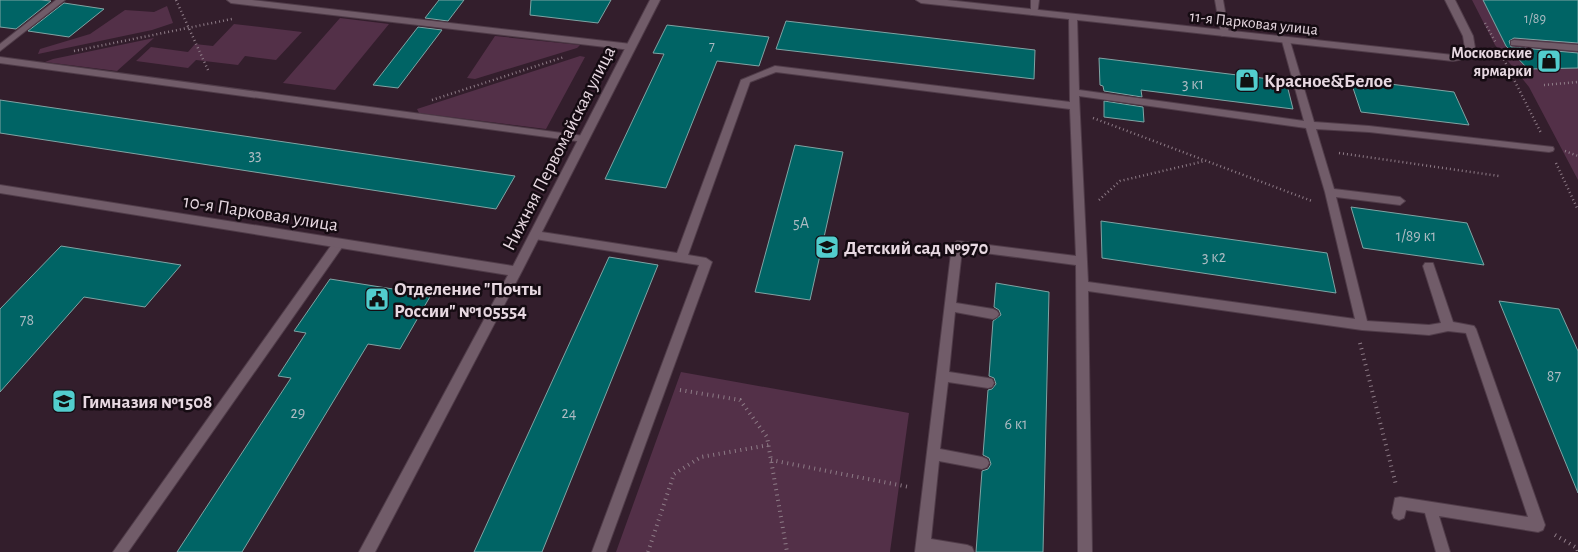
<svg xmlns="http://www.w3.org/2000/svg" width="1578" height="552" viewBox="0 0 1578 552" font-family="'Alegreya Sans',sans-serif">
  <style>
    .green { fill: #533048 }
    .building { fill: #006465; stroke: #7fa4a4 }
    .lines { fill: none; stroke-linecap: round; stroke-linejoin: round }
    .service-casing { stroke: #503c49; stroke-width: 2 }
    .minor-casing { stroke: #503c49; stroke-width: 2 }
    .path-far1 { stroke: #8e7c87; stroke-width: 2.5; stroke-dasharray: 1 3; stroke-linecap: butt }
    .path { stroke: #8e7c87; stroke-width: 4; stroke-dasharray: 1 4.5; stroke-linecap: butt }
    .service { fill: #715c69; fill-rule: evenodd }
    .minor { fill: #715c69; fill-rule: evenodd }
    .labels { text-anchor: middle; stroke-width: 5; stroke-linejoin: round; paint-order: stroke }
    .far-number-label { font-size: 14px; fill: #adbbc2 }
    .far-street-label { font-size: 16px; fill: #e7d8e1; stroke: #150b12 }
    .far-poi-label { font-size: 16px; font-weight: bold; fill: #e7d8e1; stroke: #150b12; text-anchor: end }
    .number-label { font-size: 16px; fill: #adbbc2 }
    .poi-label { font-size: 19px; font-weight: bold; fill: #e7d8e1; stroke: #150b12; text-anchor: start }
    .street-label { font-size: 19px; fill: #e7d8e1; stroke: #150b12 }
  </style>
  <rect width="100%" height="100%" fill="#331e2c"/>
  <path class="green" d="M1472 0H1578V180L1529 87 1495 45Z
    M167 6 173 23 152 30 38 54 40 49 90 34 125 10 154 12Z
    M340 18 389 24 335 90 283 83Z
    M234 24 302 32 276 60 245 56 238 65 196 60 188 68 136 61 151 47 188 52 195 44 213 46Z
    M495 36 580 45 577 48 475 79 467 78Z
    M154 38 117 71 45 62 53 59Z
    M580 56 585 57 546 129 419 113 417 109Z
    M681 372 909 413 890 552H616Z"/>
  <path class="building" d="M0 0H41L51 1 16 29 0 27Z
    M439 0H464L448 21 425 18Z
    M531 0H611L598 23 530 15Z
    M1483 0H1578V43L1514 38 1509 41 1511 47 1578 53V68L1528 69 1506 46Z
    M64 3 104 9 69 37 28 31Z
    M786 21 1035 50 1034 79 776 49Z
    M667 25 769 37 759 66 717 61 666 188 605 179 664 54 653 53Z
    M418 27 442 30 398 88 373 85Z
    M1099 58 1286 81 1293 109 1141 90 1142 97 1104 91 1103 86 1100 85Z
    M1350 79 1454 92 1469 125 1361 112Z
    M0 100 515 176 496 209 0 133Z
    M1104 101 1143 107 1144 122 1104 117Z
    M795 145 843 152 810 300 755 292Z
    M1351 207 1467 223 1484 265 1363 248Z
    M1101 221 1327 253 1336 293 1102 258Z
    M61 246 181 265 145 307 84 297 0 392V309Z
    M609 257 658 265 542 552H474Z
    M330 279 431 295 400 349 368 344 242 552H177L291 378 278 376 306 333 294 331Z
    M996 283 1049 292 1043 552H976L982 471 988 469 991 464 989 458 983 455 988 390 992 389 996 384 994 378 989 376 993 321 1001 315 999 310 994 307Z
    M1499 301 1559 309 1578 351V493Z"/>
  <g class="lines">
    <g class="service-casing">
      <path id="service" d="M56 0H65L0 51V44Z
        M227 0H252L631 44 635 47 631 50 231 3Z
        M1031 0H1039L1037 15H1031Z
        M1215 0H1223L1229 34 1228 36H1222L1221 34Z
        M1073 14 1077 17 1079 90 1304 121 1282 41 1286 38 1290 41 1314 122 1369 126 1553 147 1554 149 1553 151 1549 152 1369 132 1316 129 1334 189 1400 197 1405 201 1400 205 1336 197 1367 321 1429 325 1441 323 1423 266 1425 263H1433L1453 322 1474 326 1476 329 1545 525 1543 530 1538 532 1439 516 1450 552H1436L1425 513 1406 510 1404 518 1399 520 1394 518 1392 513 1395 498 1400 497 1528 517 1466 333 1448 331 1429 335 1362 330 1088 291 1092 552H1078L1076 265 962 250 956 303 993 309 997 311 999 314 997 317 993 319 955 312 949 372 988 378 992 379 994 383 992 387 988 388 948 382 940 449 982 457 987 459 989 463 987 467 982 469 939 461 931 539 967 545 972 547 974 552H915L952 245 957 241 1076 256 1070 109 776 72 750 82 688 255 706 258 712 262 606 552H592L699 265 535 239 530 235 531 232 535 231 677 253 741 80 775 66 1070 102 1069 17ZM1079 96 1306 128 1325 192 1355 319 1088 282Z
        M1514 40 1578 45V51L1511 45V41Z
        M0 57 584 136 589 139 584 142 0 63Z
        M339 239 343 240 344 243 343 246 128 552H113L335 240Z"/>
    </g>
    <g class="minor-casing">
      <path id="minor" d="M650 0H660L522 271 375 552H359L508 275 0 193V185L513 266Z
        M916 0H947L1453 55 1462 53 1465 48 1463 36 1445 0H1455L1473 36 1475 48 1469 58 1453 61 921 3Z"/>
    </g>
    <path class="path-far1" d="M176 0 208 70
      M1485 23 1496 43
      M74 51 232 19
      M1502 56 1541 133
      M1544 85 1578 82
      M432 100 564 57
      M1093 118 1312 201
      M1565 151 1578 156
      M1339 153 1499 176
      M1556 163 1578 210
      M1099 200 1120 181 1205 161"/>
    <path class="path" d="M1360 343 1396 485
      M680 390 740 400 767 437 787 552
      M771 460 909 487
      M1555 535 1577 548 1578 552
      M648 552 674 474 701 457 769 445"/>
    <use href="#service" class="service"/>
    <use href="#minor" class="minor"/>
  </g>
  <defs>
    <g id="shop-square" transform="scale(1.25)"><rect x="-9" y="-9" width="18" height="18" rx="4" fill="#52cdcd" stroke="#150b12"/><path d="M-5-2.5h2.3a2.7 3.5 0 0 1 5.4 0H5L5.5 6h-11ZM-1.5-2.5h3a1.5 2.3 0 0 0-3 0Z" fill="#111"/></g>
    <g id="school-square" transform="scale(1.25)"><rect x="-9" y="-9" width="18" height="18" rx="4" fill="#52cdcd" stroke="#150b12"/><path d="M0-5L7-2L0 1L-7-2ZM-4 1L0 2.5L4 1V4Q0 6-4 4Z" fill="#111"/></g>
    <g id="civic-square" transform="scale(1.25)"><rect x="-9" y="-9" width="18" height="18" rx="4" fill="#52cdcd" stroke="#150b12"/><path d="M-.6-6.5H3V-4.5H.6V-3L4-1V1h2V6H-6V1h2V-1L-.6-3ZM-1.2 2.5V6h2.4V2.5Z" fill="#111"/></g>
  </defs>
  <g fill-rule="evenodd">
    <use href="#shop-square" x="1549" y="61"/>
    <use href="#shop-square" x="1247" y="80"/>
    <use href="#school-square" x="827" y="247"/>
    <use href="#civic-square" x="377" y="299"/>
    <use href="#school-square" x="64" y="401"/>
  </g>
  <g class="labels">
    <g class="far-number-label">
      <text x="1535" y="23">1/89</text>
      <text x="712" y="50">7</text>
    </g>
    <g class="far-street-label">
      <text transform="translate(1254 22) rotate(6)" y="6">11-я Парковая улица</text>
    </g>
    <g class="far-poi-label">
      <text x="1532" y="58">Московские<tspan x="1532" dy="18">ярмарки</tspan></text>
    </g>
    <g class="number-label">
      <text x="1193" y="89">3 к1</text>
      <text x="255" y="160">33</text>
      <text x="801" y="228">5А</text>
      <text x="1416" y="241">1/89 к1</text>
      <text x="1214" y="262">3 к2</text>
      <text x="27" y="325">78</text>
      <text x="1554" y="381">87</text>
      <text x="298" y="418">29</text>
      <text x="569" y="418">24</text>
      <text x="1016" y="429">6 к1</text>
    </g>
    <g class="poi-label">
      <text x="1264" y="87">Красное&amp;Белое</text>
      <text x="844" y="254">Детский сад №970</text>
      <text x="394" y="295">Отделение "Почты<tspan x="394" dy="22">России" №105554</tspan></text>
      <text x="82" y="408">Гимназия №1508</text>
    </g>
    <g class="street-label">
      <text transform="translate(558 148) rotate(-63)" y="7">Нижняя Первомайская улица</text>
      <text transform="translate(261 212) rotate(9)" y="7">10-я Парковая улица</text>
    </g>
  </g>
</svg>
